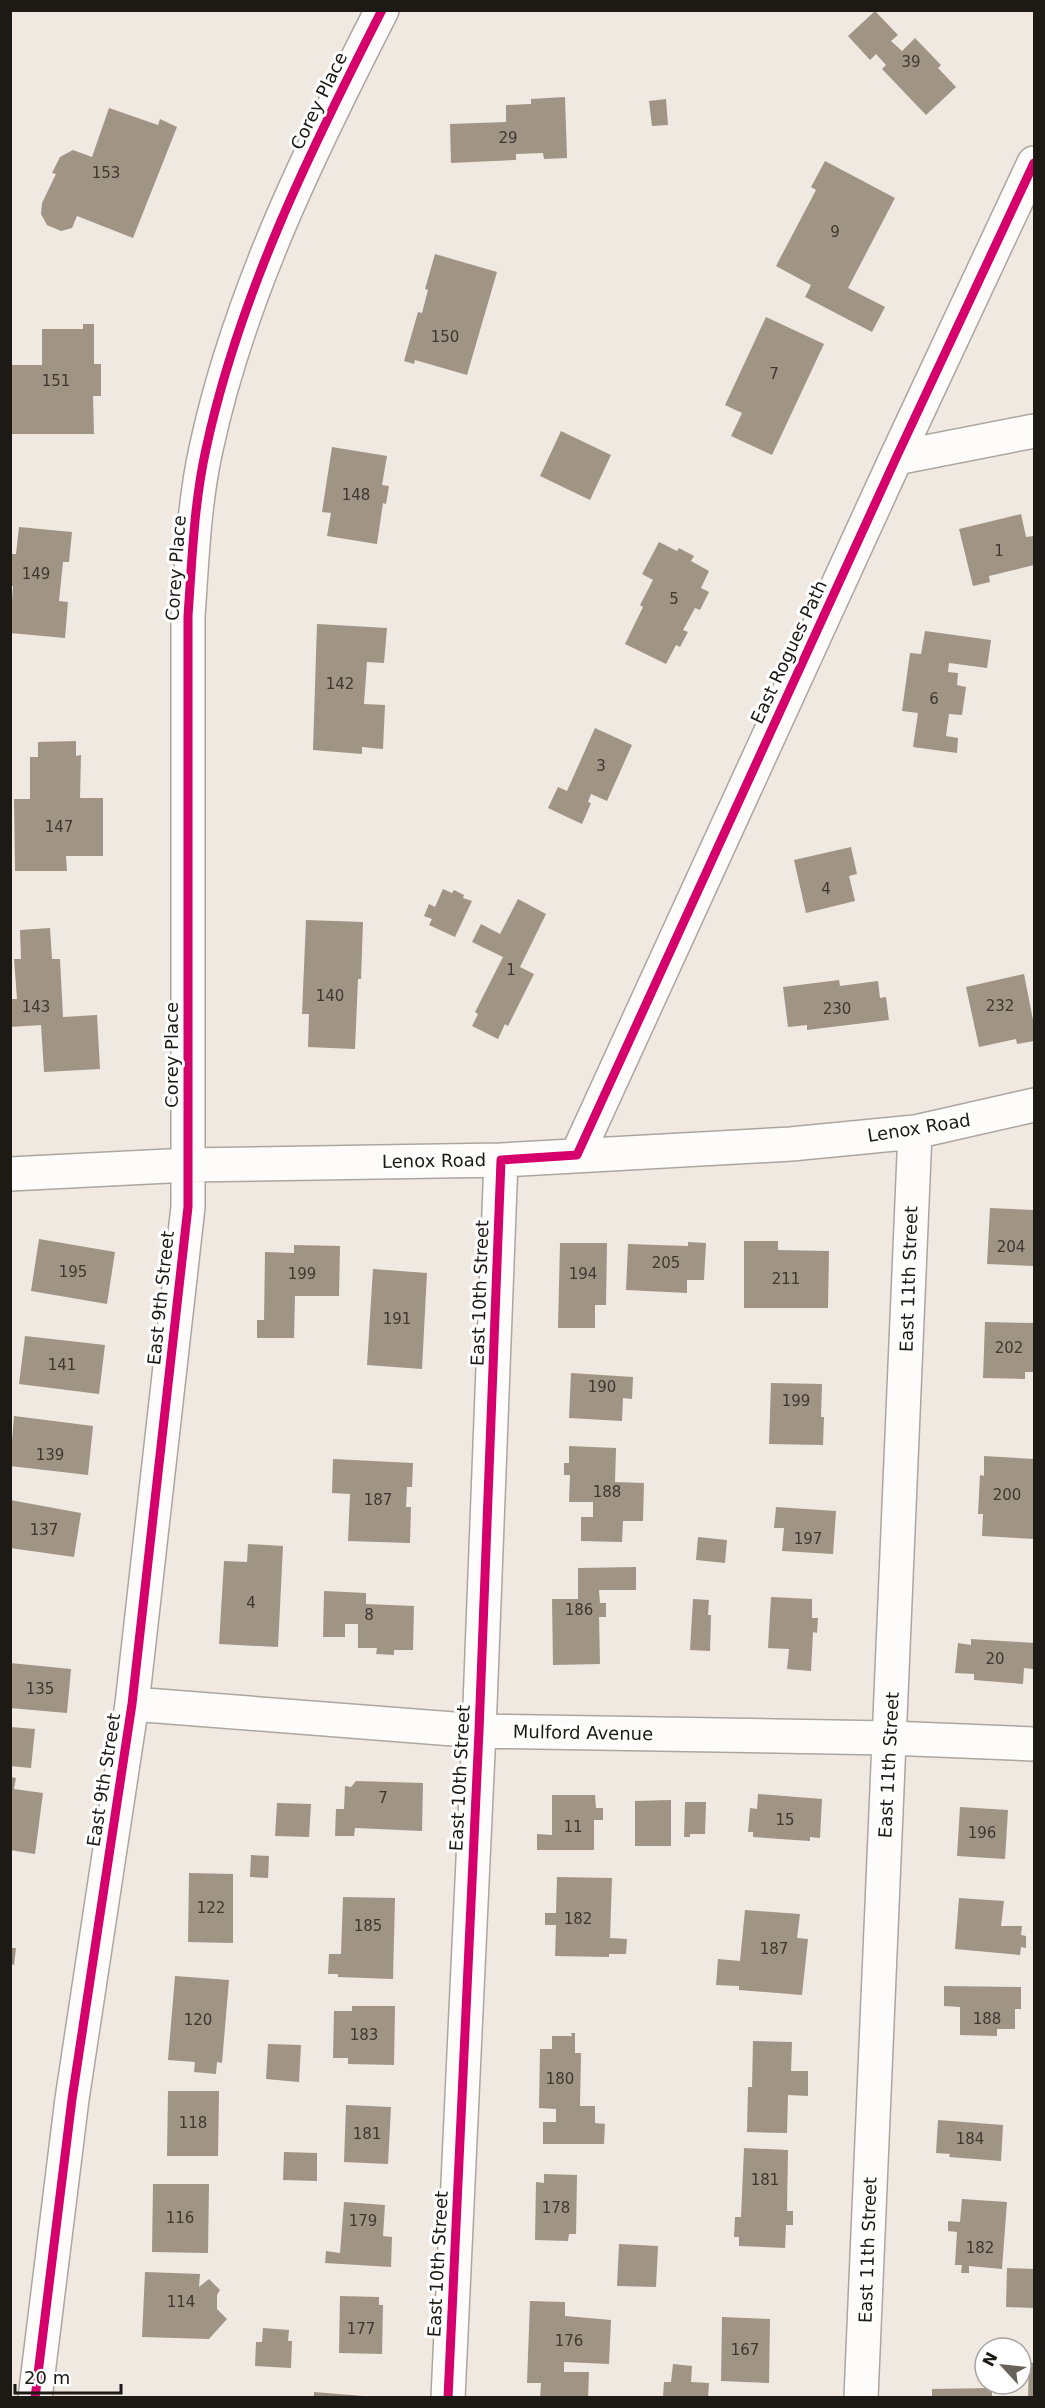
<svg xmlns="http://www.w3.org/2000/svg" width="1045" height="2408" viewBox="0 0 1045 2408" font-family="'DejaVu Sans',sans-serif">
  <style>
    .building { fill: #a09485 }
    .lines { fill: none; stroke-linecap: round; stroke-linejoin: round }
    .minor-casing { stroke: #aca6a0; stroke-width: 36 }
    .minor { stroke: #fdfcfa; stroke-width: 33 }
    .cycleway-casing { stroke: #fff; stroke-width: 13 }
    .cycleway { stroke: #d6006c; stroke-width: 9 }
    .labels { text-anchor: middle; stroke-width: 6; stroke-linejoin: round; paint-order: stroke }
    .number-label { font-size: 15px; fill: #3e3830 }
    .street-label { font-size: 18px; fill: #1d1914; stroke: #fff }
  </style>
  <rect width="100%" height="100%" fill="#f0e9e1"/>
  <path class="building" d="M875 11 898 35 891 41 902 51 915 38 941 65 938 68 956 87 926 115 882 69 886 65 876 54 870 60 848 36Z
    M565 97 567 158 544 159 543 153 516 154V160L451 163 450 124 506 122V105L531 104V99Z
    M666 99 668 125 652 126 649 101Z
    M109 108 158 125 160 119 177 127 133 238 77 216 72 228 61 231 47 225 41 214 42 203 56 174 52 173 60 157 73 150 92 157Z
    M825 161 895 198 848 288 885 307 872 332 805 297 811 285 776 266 816 190 811 187Z
    M435 254 497 272 467 375 415 360 414 364 404 361 418 312 422 313 428 290 425 289Z
    M766 317 824 344 772 455 731 436 742 413 725 405Z
    M83 324H94V364H101V396H93L94 434H10V365H42V329H83Z
    M561 431 611 455 590 500 540 476Z
    M332 447 387 456 382 485 389 486 386 504 383 503 377 544 327 536 331 513 322 512Z
    M1021 514 1026 537 1034 536V565L989 576 990 582 973 586 959 529Z
    M19 527 72 532 69 562H63L59 601 68 602 65 638 10 633 13 586 10 585V554H16Z
    M659 542 677 551 679 548 694 556 691 561 709 571 701 588 709 592 700 610 695 608 683 630 688 632 680 647 676 645 666 664 625 644 643 607 640 605 653 580 642 574Z
    M317 624 387 628 384 663 367 662 364 704 385 705 383 749 362 747V754L313 750Z
    M925 631 991 640 987 668 949 663 948 672 958 673 957 685 966 687 962 715 949 714 946 736 958 738 957 753 913 747 918 713 902 711 910 653 921 654Z
    M595 728 632 745 607 801 591 794 588 802 591 803 582 824 548 808 558 787 567 791Z
    M76 741V756L81 755 80 798H103V856H66L67 871H15L14 799H30V757H38V742Z
    M851 847 857 874 849 876 855 901 806 913 794 860Z
    M443 889 452 893 454 890 464 895 463 898 472 901 455 937 429 925 432 919 424 916 429 904 435 907Z
    M518 899 546 914 520 967 534 974 508 1026 505 1024 498 1039 472 1026 478 1014 475 1012 503 957 472 942 481 924 500 934Z
    M306 920 363 922 361 979H358L355 1049 308 1047 309 1014H302Z
    M50 928 52 959H60L63 1017 97 1015 100 1069 44 1072 41 1025 10 1027V999H17L14 959H21L20 930Z
    M1024 974 1034 1025V1041L1017 1044 1016 1039 979 1047 966 987Z
    M839 980 840 986 878 981 880 998 886 997 889 1020 807 1030V1025L788 1027 783 987Z
    M990 1208 1034 1210 1033 1266 987 1264Z
    M39 1239 115 1252 107 1304 31 1291Z
    M744 1241H778V1250L829 1251 828 1308H744Z
    M688 1242 706 1243 704 1280H687V1293L626 1290 628 1244 688 1246Z
    M560 1243H607L606 1305H595V1328H558Z
    M294 1245 340 1246 339 1296H295L294 1338H257V1320H264L265 1252 294 1253Z
    M373 1269 427 1273 422 1369 367 1365Z
    M985 1322 1034 1323V1372H1025V1379L983 1378Z
    M25 1336 105 1345 99 1394 19 1384Z
    M571 1373 633 1377 632 1399 623 1398 622 1421 569 1418Z
    M771 1383 822 1384 821 1417H824L823 1445 769 1444Z
    M14 1416 93 1426 88 1475 10 1466Z
    M569 1446 616 1448 615 1482 644 1483 643 1521H623L622 1542 581 1541V1517H593V1502H569L570 1475H564V1463H569Z
    M984 1456 1034 1459V1539L982 1536 983 1514H978L980 1475 984 1476Z
    M333 1459 413 1463 412 1487H407L406 1507H411L410 1543 348 1541 350 1494 332 1493Z
    M10 1500 81 1513 74 1557 10 1548Z
    M776 1507 836 1511 833 1554 782 1551 784 1528H774Z
    M698 1537 727 1540 725 1563 696 1560Z
    M248 1544 283 1546 278 1647 219 1644 224 1561 247 1562Z
    M636 1567V1590H599L600 1603H606V1617H599L600 1664 553 1665 552 1599H578V1568Z
    M324 1591 366 1593V1604L414 1606 413 1650H394V1655L376 1654 377 1648H358V1624H345V1637H323Z
    M771 1597 812 1599V1618H818L817 1633 813 1632 811 1671 787 1669 789 1649 768 1648Z
    M693 1599 709 1600 708 1615H711L710 1651 690 1650Z
    M971 1639 1034 1643 1033 1669 1024 1668 1023 1684 974 1680V1674L955 1673 958 1643 971 1645Z
    M10 1663 71 1669 67 1713 10 1708Z
    M10 1727 35 1729 31 1768 10 1766Z
    M10 1777 16 1778 14 1789 43 1793 35 1854 10 1850Z
    M356 1781 423 1783 422 1831 355 1828 354 1836H335L336 1809H344L345 1786 351 1787Z
    M758 1794 822 1799 820 1838 810 1837V1841L753 1837V1832H748L750 1808 757 1809Z
    M552 1795H595L596 1808H603V1820H594V1850H537V1834L552 1835Z
    M671 1800V1846H635V1801Z
    M685 1802H706L705 1834H690V1837H684Z
    M277 1803 311 1804 309 1837 275 1836Z
    M960 1807 1008 1810 1005 1859 957 1856Z
    M251 1855 269 1856 268 1878 250 1877Z
    M189 1873 233 1874V1943L188 1942Z
    M557 1877 612 1878 610 1938 627 1939 626 1954H609V1957L555 1956 556 1925H545V1913H556Z
    M343 1897 395 1898 393 1979 338 1977V1974H328L329 1954H341Z
    M959 1898 1004 1901 1001 1926H1022L1021 1935 1026 1936V1948L1021 1947 1020 1955 955 1949Z
    M745 1910 800 1914 797 1938 808 1939 802 1995 739 1990V1986L716 1985 718 1959 740 1961Z
    M10 1948H16L14 1965 10 1964Z
    M175 1976 229 1980 222 2063 217 2062 216 2074 194 2072 195 2062 168 2060Z
    M944 1986 1021 1987V2009H1015V2029H997V2036L960 2035V2007L944 2006Z
    M352 2006H395L394 2065 348 2064V2058H333L334 2011H352Z
    M571 2033H575V2053H581L580 2106H595V2123L605 2124 604 2144H543V2122H556V2109L539 2108 540 2049H552V2036H572Z
    M753 2041 792 2042 791 2071H808V2096L788 2095 787 2133 747 2132 748 2087H752Z
    M268 2044 301 2045 299 2082 266 2079Z
    M168 2091H219L218 2156H167Z
    M346 2105 391 2107 388 2164 344 2162Z
    M938 2120 1003 2125 1001 2161 949 2157 950 2154 936 2153Z
    M744 2148 788 2150 787 2211H793V2225H786L785 2248 739 2246V2237H734L735 2217H741Z
    M284 2152 317 2153V2181L283 2180Z
    M544 2174 577 2175 576 2234H569L568 2241 535 2240 536 2182 544 2183Z
    M153 2184H209L208 2253 152 2252Z
    M962 2199 1007 2202 1002 2269 969 2266V2273H961L962 2265H955L957 2232 948 2231V2221L960 2222Z
    M344 2202 385 2205 383 2236 392 2237 391 2267 325 2263 326 2251 340 2253Z
    M619 2244 658 2246 656 2287 617 2286Z
    M1007 2268 1034 2269V2308L1006 2307Z
    M145 2272 200 2274 199 2287 209 2279 220 2290 217 2295V2309L227 2319 209 2339 142 2337Z
    M340 2296 379 2297V2305H383L382 2354 339 2353Z
    M530 2301 565 2302V2316L611 2320 609 2364 564 2362V2372H589L588 2398H540L541 2383H527Z
    M722 2317 770 2319 769 2383 721 2381Z
    M263 2328 289 2330 288 2341H292L291 2368 255 2366 256 2342H262Z
    M1029 2363H1034V2398H1028Z
    M673 2364 692 2366 691 2382 709 2383 708 2398H663L664 2382H671Z
    M992 2388V2398H932V2389Z
    M314 2392 363 2396V2398H314Z"/>
  <g class="lines">
    <g class="minor-casing">
      <path id="minor" d="M896 458 1034 431
        M577 1155 896 458 1034 163
        M10 1174 188 1165 501 1160 791 1144 915 1132 1034 1105
        M132 1704 479 1731 889 1738 1034 1744
        M35 2398 72 2099 132 1704 188 1207V616C192 560 194 503 206 449 239 295 311 149 382 10
        M448 2398 479 1731 501 1160
        M861 2398 915 1132"/>
    </g>
    <use href="#minor" class="minor"/>
    <g class="cycleway-casing">
      <path id="cycleway" d="M35 2398 72 2099 132 1704 188 1207V616C192 560 194 503 206 449 239 295 311 149 382 10
        M448 2398 479 1731 501 1160 577 1155 896 458 1034 163"/>
    </g>
    <use href="#cycleway" class="cycleway"/>
  </g>
  <g class="labels">
    <g class="number-label">
      <text x="911" y="67">39</text>
      <text x="508" y="143">29</text>
      <text x="106" y="178">153</text>
      <text x="835" y="237">9</text>
      <text x="445" y="342">150</text>
      <text x="774" y="379">7</text>
      <text x="56" y="386">151</text>
      <text x="356" y="500">148</text>
      <text x="999" y="556">1</text>
      <text x="36" y="579">149</text>
      <text x="674" y="604">5</text>
      <text x="340" y="689">142</text>
      <text x="934" y="704">6</text>
      <text x="601" y="771">3</text>
      <text x="59" y="832">147</text>
      <text x="826" y="894">4</text>
      <text x="511" y="975">1</text>
      <text x="330" y="1001">140</text>
      <text x="1000" y="1011">232</text>
      <text x="36" y="1012">143</text>
      <text x="837" y="1014">230</text>
      <text x="1011" y="1252">204</text>
      <text x="666" y="1268">205</text>
      <text x="73" y="1277">195</text>
      <text x="302" y="1279">199</text>
      <text x="583" y="1279">194</text>
      <text x="786" y="1284">211</text>
      <text x="397" y="1324">191</text>
      <text x="1009" y="1353">202</text>
      <text x="62" y="1370">141</text>
      <text x="602" y="1392">190</text>
      <text x="796" y="1406">199</text>
      <text x="50" y="1460">139</text>
      <text x="607" y="1497">188</text>
      <text x="1007" y="1500">200</text>
      <text x="378" y="1505">187</text>
      <text x="44" y="1535">137</text>
      <text x="808" y="1544">197</text>
      <text x="251" y="1608">4</text>
      <text x="579" y="1615">186</text>
      <text x="369" y="1620">8</text>
      <text x="995" y="1664">20</text>
      <text x="40" y="1694">135</text>
      <text x="383" y="1803">7</text>
      <text x="785" y="1825">15</text>
      <text x="573" y="1832">11</text>
      <text x="982" y="1838">196</text>
      <text x="211" y="1913">122</text>
      <text x="578" y="1924">182</text>
      <text x="368" y="1931">185</text>
      <text x="774" y="1954">187</text>
      <text x="987" y="2024">188</text>
      <text x="198" y="2025">120</text>
      <text x="364" y="2040">183</text>
      <text x="560" y="2084">180</text>
      <text x="193" y="2128">118</text>
      <text x="367" y="2139">181</text>
      <text x="970" y="2144">184</text>
      <text x="765" y="2185">181</text>
      <text x="556" y="2213">178</text>
      <text x="180" y="2223">116</text>
      <text x="363" y="2226">179</text>
      <text x="980" y="2253">182</text>
      <text x="181" y="2307">114</text>
      <text x="361" y="2334">177</text>
      <text x="569" y="2346">176</text>
      <text x="745" y="2355">167</text>
    </g>
    <g class="street-label">
      <text transform="translate(319 101) rotate(-64)" y="6">Corey Place</text>
      <text transform="translate(176 568) rotate(-86)" y="6">Corey Place</text>
      <text transform="translate(789 652) rotate(-65)" y="6">East Rogues Path</text>
      <text transform="translate(172 1055) rotate(-90)" y="6">Corey Place</text>
      <text transform="translate(919 1128) rotate(-9)" y="6">Lenox Road</text>
      <text transform="translate(434 1161) rotate(-1)" y="6">Lenox Road</text>
      <text transform="translate(909 1279) rotate(-88)" y="6">East 11th Street</text>
      <text transform="translate(480 1293) rotate(-88)" y="6">East 10th Street</text>
      <text transform="translate(161 1298) rotate(-84)" y="6">East 9th Street</text>
      <text transform="translate(583 1733) rotate(1)" y="6">Mulford Avenue</text>
      <text transform="translate(889 1765) rotate(-87)" y="6">East 11th Street</text>
      <text transform="translate(460 1778) rotate(-87)" y="6">East 10th Street</text>
      <text transform="translate(104 1780) rotate(-81)" y="6">East 9th Street</text>
      <text transform="translate(868 2250) rotate(-88)" y="6">East 11th Street</text>
      <text transform="translate(438 2264) rotate(-87)" y="6">East 10th Street</text>
    </g>
  </g>
  <rect width="1045" height="2408" fill="none" stroke="#1d1914" stroke-width="24"/>
  <g transform="translate(1003 2366) rotate(297)"><circle r="28" fill="#ffffff" stroke="#a5a3a1" stroke-width="1.5"/>
  <path d="M0-4.5L10 22L0 15L-10 22Z" fill="#67625c"/>
  <text y="-9" font-size="16" font-weight="bold" text-anchor="middle" fill="#1d1914">N</text>
  </g>
  <path d="M15 2384v9h106v-9" fill="none" stroke="#1d1914" stroke-width="3"/>
  <text x="24" y="2384" font-size="18" fill="#1d1914" stroke="#ffffff" stroke-width="4.5" paint-order="stroke">20 m</text>
</svg>
